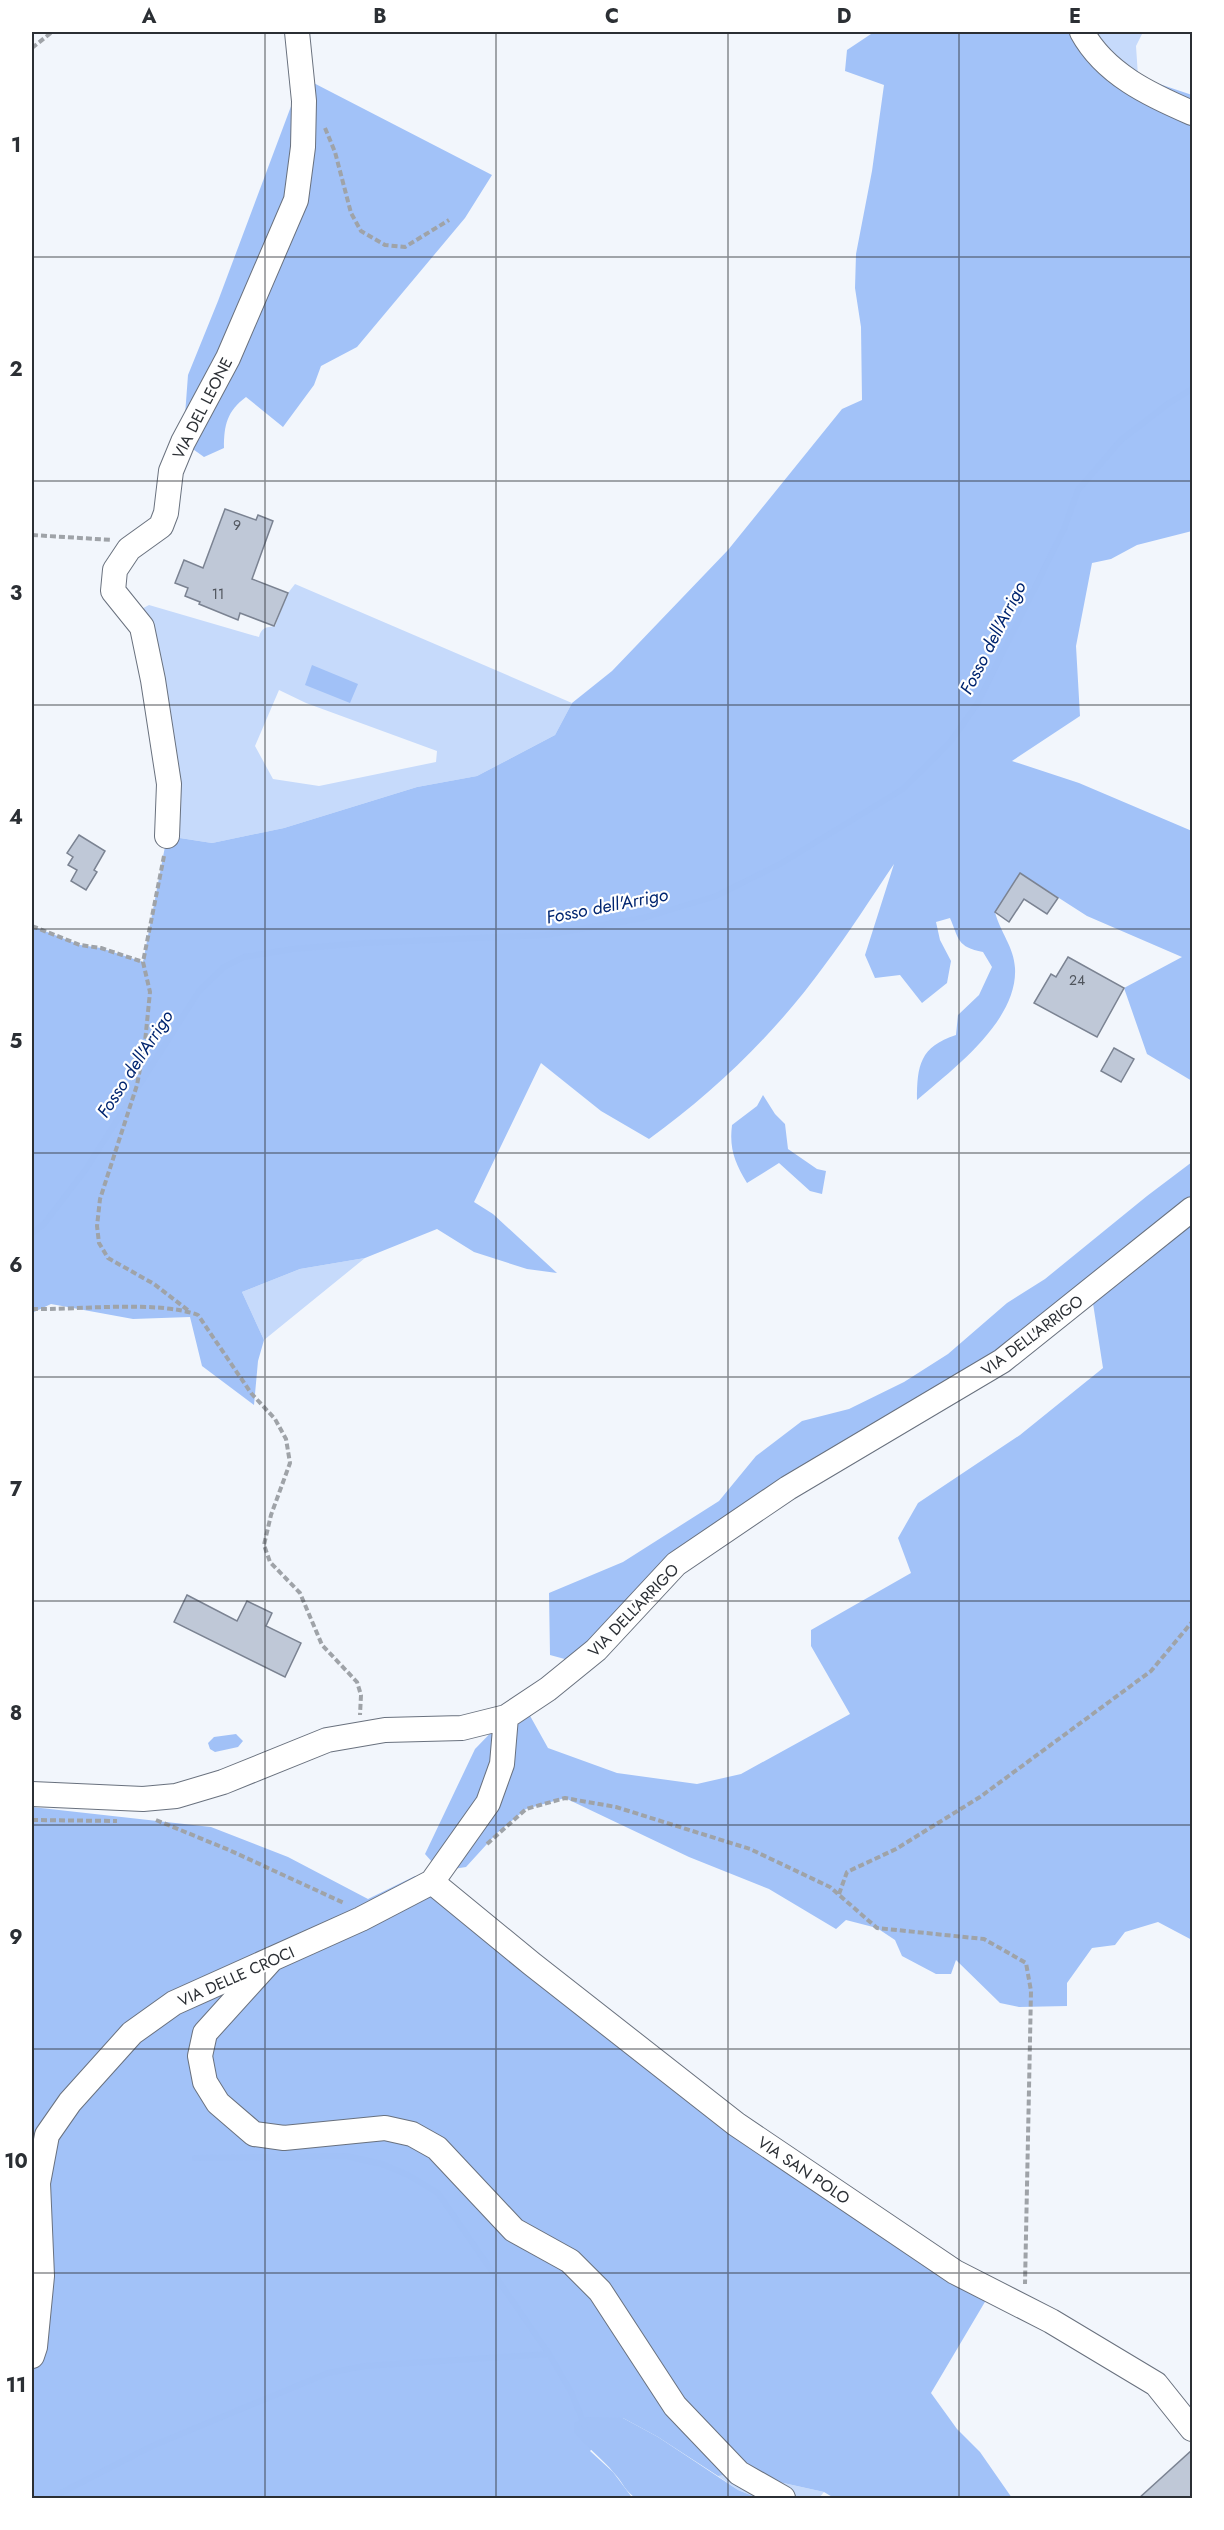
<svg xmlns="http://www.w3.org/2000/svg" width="1224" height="2530" viewBox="0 0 1224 2530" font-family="Jost,sans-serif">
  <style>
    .green { fill: #c6dafb; fill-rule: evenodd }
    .forest { fill: #a2c2f8 }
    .water { fill: #a1c1f7 }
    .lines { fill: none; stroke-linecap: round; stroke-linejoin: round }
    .stream { stroke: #a1c1f7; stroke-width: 6 }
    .building { fill: #bfc8d7; stroke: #7b8392; stroke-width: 1.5 }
    .minor-casing { stroke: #69717e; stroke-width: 26 }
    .path { stroke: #9fa3a8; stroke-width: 4; stroke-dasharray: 6 3; stroke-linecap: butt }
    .minor { stroke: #fff; stroke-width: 24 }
    .grid { fill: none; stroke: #2b2f34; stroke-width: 1.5; stroke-opacity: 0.55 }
    .labels { text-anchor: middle; stroke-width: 4.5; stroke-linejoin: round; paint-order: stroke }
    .number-label { font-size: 14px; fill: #50555d }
    .street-label { font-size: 16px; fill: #2b2f34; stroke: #fff }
    .water-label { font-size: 18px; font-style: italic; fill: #002570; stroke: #fff }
    .neatline { fill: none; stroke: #2b2f34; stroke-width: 2 }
    .grid-label { font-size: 20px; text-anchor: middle; font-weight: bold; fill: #2b2f34 }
  </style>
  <rect width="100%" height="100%" fill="#f2f6fc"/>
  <path class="green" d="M1082 32H1143L1136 46 1138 76Z
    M295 584 572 703 555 735 477 776 417 787 284 828 212 843 167 836 132 614 149 605 259 637C261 628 266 627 275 626L288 593ZM279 690 306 703 437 751 436 762 319 786 273 779 255 746Z
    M365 1258 264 1340 242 1292 300 1269Z
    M739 2473 824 2492 819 2498H758L738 2490 718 2476Z"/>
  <path class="forest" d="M874 32H1081L1109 67 1192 95V531L1137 545 1111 559 1092 563 1076 646 1080 716 1012 761 1079 783 1192 831V1081L1147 1054 1124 988 1182 957 1087 916 1020 873 995 912C1000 932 1014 947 1015 968 1018 1021 953 1069 917 1100 917 1065 920 1047 956 1035L958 1015 979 995 992 967 983 952C957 947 959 939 950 918L936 922 940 940 951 961 947 983 922 1003 900 975 875 978 865 955 894 864C871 898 849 933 824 966 776 1032 716 1091 649 1139L601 1111 541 1063 474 1202 493 1214 557 1273 527 1269 474 1252 437 1229 365 1258 300 1269 242 1292 264 1340 258 1361 254 1405 202 1366 190 1317 133 1319 51 1304 32 1313V926L80 945 101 948 143 962 167 836 212 843 284 828 417 787 477 776 555 735 572 703 612 671 728 550 842 409 862 400 861 327 855 288 856 254 872 171 884 85 845 71 847 50Z
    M302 77 492 175 465 218 357 347 321 366 314 385 283 427 246 397C227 411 224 425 224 448L204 457 183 442 188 375 218 301Z
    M763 1095 775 1114 785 1124 788 1149 817 1169 826 1171 822 1194 810 1191 779 1163 747 1183C735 1163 729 1149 732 1125L757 1106Z
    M1192 1162V1940L1158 1922 1125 1932 1115 1945 1092 1948 1067 1983V2006L1019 2007 1000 2003 956 1960 951 1974H936L902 1956 895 1940 877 1928 846 1920 836 1929 769 1889 689 1857 565 1798 526 1809 497 1833 466 1867 440 1871 425 1854 475 1749 506 1717 524 1705 548 1748 617 1773 697 1784 741 1774 850 1714 811 1646V1630L911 1573 898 1538 918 1503 1020 1435 1103 1368 1090 1284 1016 1344 805 1474 646 1578 634 1600 572 1661 550 1655 549 1593 623 1562 719 1501 756 1456 802 1421 849 1409 904 1382 948 1354 1007 1303 1045 1279 1147 1196Z
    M32 1807 211 1827 288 1857 368 1899 415 1876 432 1882 736 2124 992 2290 931 2393 957 2429 980 2452 1012 2498H834L824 2492 739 2473 718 2476 658 2437 623 2418 590 2451 613 2472 631 2496 636 2498H348L345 2496V2498H32Z"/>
  <path class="water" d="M312 665 358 684 350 703 305 685Z
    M236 1734 243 1741 238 1747 215 1752 210 1749 208 1743 214 1737Z
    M587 2417 623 2418 658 2437 738 2490 758 2498H636C626 2493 622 2481 614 2473 602 2458 586 2447 574 2432V2423Z"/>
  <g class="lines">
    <path class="stream" d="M32 1233 44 1224 86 1169 199 991 224 967 244 957 293 949 365 943 546 935 643 918 716 896 780 864 903 789 951 741 977 704 1064 529 1078 490 1121 440 1169 403 1192 389
      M195 2158 346 2156 382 2164 408 2175 438 2193 549 2354 571 2392 585 2426
      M51 2498 152 2446 328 2373 365 2366 549 2354"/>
  </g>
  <path class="building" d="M225 509 256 520 258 515 273 521 252 579 288 593 274 626 240 613 238 620 199 604 200 602 185 596 188 588 175 583 184 560 203 568Z
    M79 835 105 851 94 870 97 872 86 890 71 881 77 870 68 865 73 857 67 853Z
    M1020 873 1058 898 1047 914 1024 899 1009 922 995 912Z
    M1068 957 1124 988 1097 1037 1034 1003 1051 974 1056 977Z
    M1114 1048 1134 1059 1121 1082 1101 1071Z
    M187 1595 237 1621 247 1601 272 1613 266 1626 301 1643 285 1677 174 1622Z
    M1192 2450V2499H1138Z"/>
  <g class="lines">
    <g class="minor-casing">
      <path id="minor" d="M1082 32C1105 74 1150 95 1192 113
        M167 836 169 784 153 680 142 627 113 591 115 570 129 549 161 526 166 513 171 471 183 442 228 358 296 200 303 147 304 101 297 32
        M32 1794 143 1799 176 1796 223 1782 327 1740 385 1730 462 1728 506 1717 548 1689 596 1650 676 1564 788 1488 1002 1361 1192 1209
        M432 1882 532 1964 736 2124 955 2272 1051 2321 1156 2384 1192 2429
        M272 1959 205 2033 200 2056 205 2082 218 2103 254 2134 284 2138 385 2128 412 2134 437 2148 514 2230 570 2261 600 2291 675 2406 739 2473 783 2498
        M32 2356 35 2347 42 2276 38 2183 47 2135 70 2102 132 2033 174 2003 361 1919 432 1882 488 1803 502 1764 506 1717"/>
    </g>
    <path class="path" d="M32 48 52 32
      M325 128 335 152 351 213 361 231 385 245 405 247 449 220
      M32 535 112 540
      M164 856 143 962 150 992 145 1042 137 1085 100 1199 97 1226 99 1243 108 1258 154 1284 189 1311
      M32 926 80 945 101 948 143 962
      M32 1309C77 1310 158 1300 198 1315L251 1393 275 1419 286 1439 290 1463 271 1515 264 1545 270 1562 300 1593 322 1645 357 1682 361 1695 360 1715
      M32 1820 117 1821
      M156 1820 229 1850 344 1903
      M487 1844 526 1809 565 1798 616 1807 750 1849 830 1887 877 1928 984 1939 1026 1963 1031 1991 1025 2284
      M839 1894 847 1872 896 1849 980 1797 1151 1671 1192 1622"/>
    <use href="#minor" class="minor"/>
  </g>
  <path class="grid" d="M265 32V2498M496 32V2498M728 32V2498M959 32V2498M32 257H1192M32 481H1192M32 705H1192M32 929H1192M32 1153H1192M32 1377H1192M32 1601H1192M32 1825H1192M32 2049H1192M32 2273H1192"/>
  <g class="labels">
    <g class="number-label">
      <text x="237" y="530">9</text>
      <text x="218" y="599">11</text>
      <text x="1077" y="985">24</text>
    </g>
    <g class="street-label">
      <text transform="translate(202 408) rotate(-63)" y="6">VIA DEL LEONE</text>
      <text transform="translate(1032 1335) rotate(-37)" y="6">VIA DELL'ARRIGO</text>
      <text transform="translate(633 1610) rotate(-46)" y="6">VIA DELL'ARRIGO</text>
      <text transform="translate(236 1976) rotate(-24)" y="6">VIA DELLE CROCI</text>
      <text transform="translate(804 2170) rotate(34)" y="6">VIA SAN POLO</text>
    </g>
    <g class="water-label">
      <text transform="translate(993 638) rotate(-63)" y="6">Fosso dell'Arrigo</text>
      <text transform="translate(607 906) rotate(-11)" y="6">Fosso dell'Arrigo</text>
      <text transform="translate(135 1064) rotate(-57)" y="6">Fosso dell'Arrigo</text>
    </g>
  </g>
  <rect width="1224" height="2530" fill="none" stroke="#ffffff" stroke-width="66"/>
  <rect x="33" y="33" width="1158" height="2464" class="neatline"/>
  <g class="grid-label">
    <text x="149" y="23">A</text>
    <text x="380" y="23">B</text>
    <text x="612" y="23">C</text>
    <text x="844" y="23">D</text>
    <text x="1075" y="23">E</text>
    <text x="16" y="152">1</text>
    <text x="16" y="376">2</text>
    <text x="16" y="600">3</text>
    <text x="16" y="824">4</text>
    <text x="16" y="1048">5</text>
    <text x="16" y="1272">6</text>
    <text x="16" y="1496">7</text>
    <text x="16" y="1720">8</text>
    <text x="16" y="1944">9</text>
    <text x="16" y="2168">10</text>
    <text x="16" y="2392">11</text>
  </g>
</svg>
